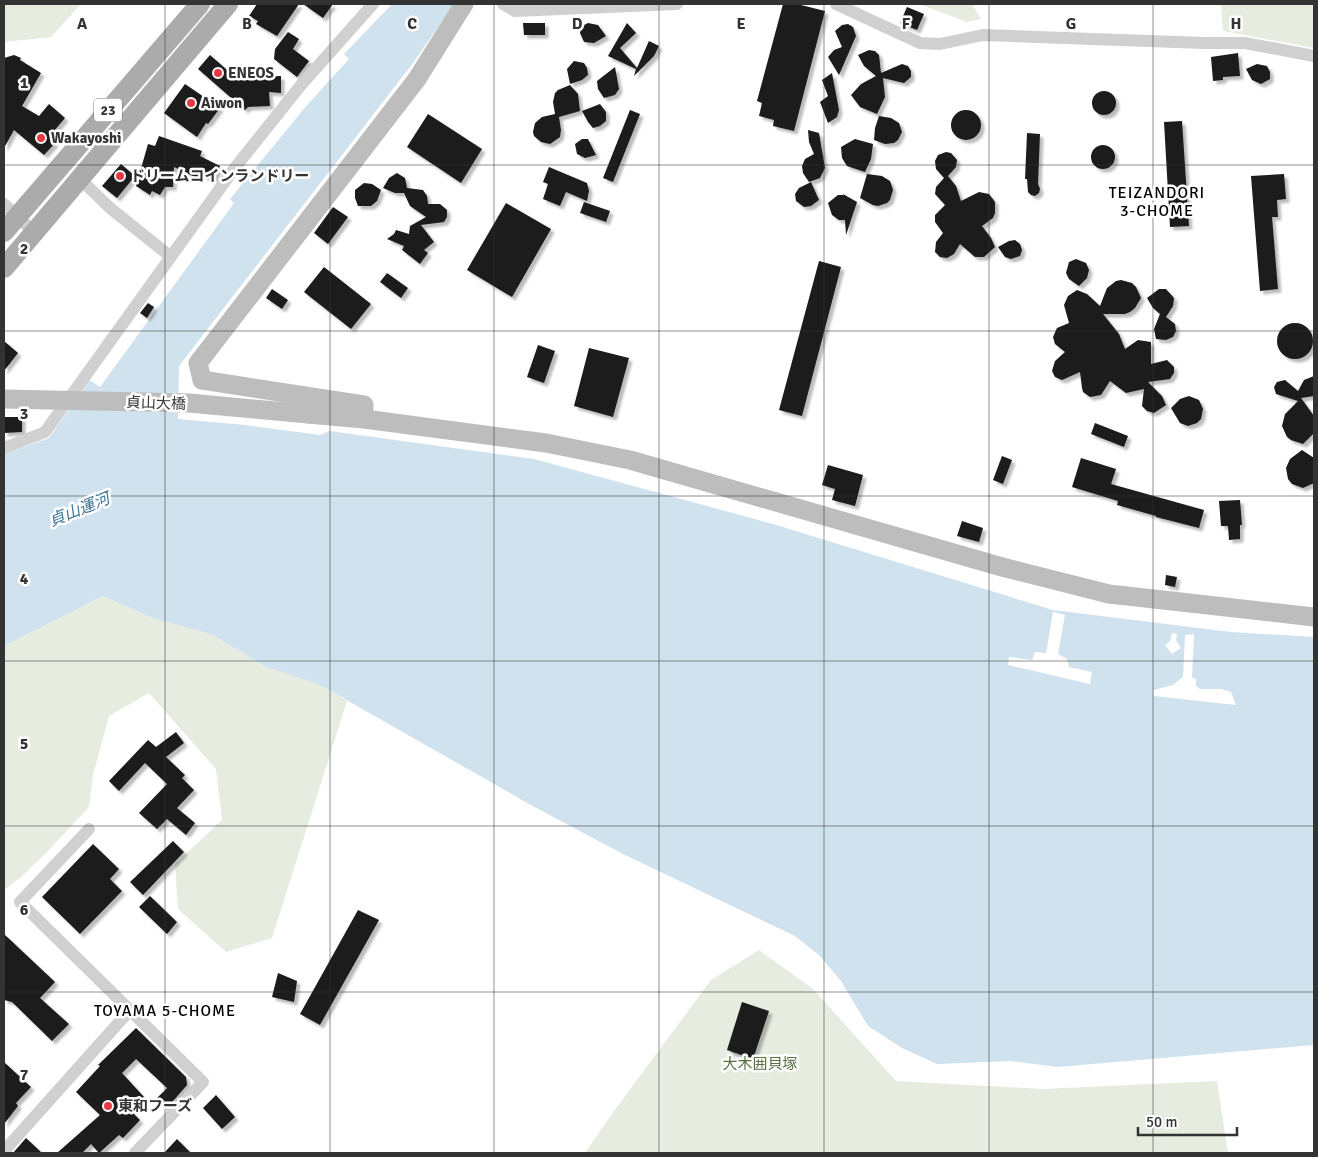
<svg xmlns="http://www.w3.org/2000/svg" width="1318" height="1157" viewBox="0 0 1318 1157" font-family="Signika,'Noto Sans JP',sans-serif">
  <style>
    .green { fill: #e6ecdf }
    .water { fill: #cfe2ee }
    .pier { fill: #fff }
    .building { fill: #1a1a1a; filter: url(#shadow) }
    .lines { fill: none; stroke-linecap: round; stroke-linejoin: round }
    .street { stroke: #d0d0d0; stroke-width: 12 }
    .secondary { stroke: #bdbdbd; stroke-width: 19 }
    .primary { stroke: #ababab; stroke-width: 20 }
    .secondary-bridge { stroke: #bdbdbd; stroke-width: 19 }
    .grid { fill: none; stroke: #333; stroke-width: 1; stroke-opacity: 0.55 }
    .poi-dot { fill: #e63946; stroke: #fff; stroke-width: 2 }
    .labels { text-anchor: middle; stroke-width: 5; stroke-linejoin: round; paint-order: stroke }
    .shield { fill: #fff; stroke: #707070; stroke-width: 1 }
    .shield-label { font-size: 14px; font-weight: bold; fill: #333 }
    .poi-label { font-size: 15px; font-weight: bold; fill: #333; stroke: #fff; text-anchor: start }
    .street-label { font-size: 15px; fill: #333; stroke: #fff }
    .park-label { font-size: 15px; fill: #56703f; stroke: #fff }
    .neighbourhood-label { font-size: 16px; letter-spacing: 1px; fill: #000; stroke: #fff }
    .water-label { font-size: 16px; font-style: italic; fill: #3f7597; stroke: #fff }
    .grid-label { font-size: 16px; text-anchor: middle; font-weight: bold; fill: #333; stroke: #fff; stroke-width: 5; stroke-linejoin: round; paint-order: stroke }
  </style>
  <defs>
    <filter id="shadow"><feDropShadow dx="3.5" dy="3.5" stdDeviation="1" flood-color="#0004"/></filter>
  </defs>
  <rect width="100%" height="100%" fill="#fff"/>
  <path class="green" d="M4 4H81L51 37 4 42Z
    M919 4H972L981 19 967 22Z
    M1221 4H1314V48L1223 31Z
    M103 596 150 617 213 635 266 667 320 685 347 701 272 938 226 952 178 909 175 864 222 820 216 769 149 693 109 716 93 775 89 807 46 853 21 877 4 890V646Z
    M759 950 813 989 896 1081 1043 1089 1217 1081 1228 1153H585L614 1111 711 980Z"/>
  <path class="water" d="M392 4H454L413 63 179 366 178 419 245 425 320 435 330 431 534 459 773 524 1053 610 1231 632 1314 637V1045L1058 1067 1010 1061 937 1064 902 1048 868 1026 841 981 819 955 795 936 623 854 531 805 320 685 266 667 213 635 150 617 103 596 4 646V454L49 438 90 380 100 387 234 203 230 199 307 105 349 59 344 54Z"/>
  <path class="pier" d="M1053 612 1065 615 1058 654 1067 659 1069 667 1092 672 1090 684 1008 665 1009 657 1032 660 1035 652 1046 653Z
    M1172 633 1177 634 1176 640 1181 648 1172 654 1165 645 1170 641Z
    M1194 634 1192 677 1196 679V686L1200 689H1221L1231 692 1236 705 1154 696V690L1173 685 1183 677 1185 635Z"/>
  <path class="building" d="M257 4H299L277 36 256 24 258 21 249 16Z
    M303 4H333L323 18Z
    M783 4H797L825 11 794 131 773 126 774 120 759 116 762 103 757 101Z
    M907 7 924 14 917 30 900 23Z
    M523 23H545V35H524Z
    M588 23 598 25 606 36 594 43 584 42 580 33 582 26Z
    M627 23 636 33 620 48 637 68 649 41 659 46 654 56 634 76 636 69 608 56Z
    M848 24 853 27 856 36 839 75 828 57 834 50 842 47 835 31 842 25Z
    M288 32 299 39 293 49 309 61 297 77 274 59 275 49Z
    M869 50 875 51 879 55 881 73 902 64 908 66 911 71V77L904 83 883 78 885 97 877 114 860 107 851 95 861 84 876 76 864 66 858 55Z
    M1238 53 1240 76 1223 77V80L1213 81 1211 57Z
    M14 55 21 58 20 60 41 73 22 106 39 116 49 104 65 118 54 131 58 135 53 141 55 143 44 155 14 130 4 148V58Z
    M210 55 234 76 243 66 256 77 281 76V93L269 92 270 106 248 107 245 110 198 69Z
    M574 61 584 63 587 68 588 75 582 80 570 84 567 69Z
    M1257 64 1267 66 1270 72V79L1261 84 1252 80 1246 69Z
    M615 67 619 89 615 95 604 98 598 89 597 81Z
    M832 73 839 110 837 117 828 123 820 102 828 96 822 80Z
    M185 84 220 108 208 124 206 123 197 137 164 113Z
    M570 85 578 94 580 111 559 117 561 130 560 137 550 144 541 142 534 136 533 132 535 123 542 117 555 114 553 102 555 93 558 90Z
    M1092 103a12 12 0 1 1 24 0a12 12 0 1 1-24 0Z
    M600 104 606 112V121L600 126 593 128 588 122 582 111Z
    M630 110 640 114 613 182 603 178Z
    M951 125a15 15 0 1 1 30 0a15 15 0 1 1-30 0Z
    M428 114 482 149 461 183 407 147Z
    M879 116 891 118 899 123 902 132 898 140 894 143 885 144 874 140 875 128Z
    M1182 121 1189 226 1170 227 1164 122Z
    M808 130 819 133 825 168 820 178 809 182 803 173 802 166 805 159 814 154 809 142Z
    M1027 133 1040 134 1038 184 1040 189 1039 193 1035 196 1031 195 1028 192 1027 179H1025Z
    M159 136 202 151 200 156 220 166 213 181 199 174 197 178 174 167 173 187H165L160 195 152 191 150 195 136 186 148 144 155 146Z
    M582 139H588L596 155 585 158 577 154 575 144Z
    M855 139 873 144 871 159 865 172 847 166 842 158 841 147Z
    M1091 157a12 12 0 1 1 24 0a12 12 0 1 1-24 0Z
    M946 152 951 153 957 160 956 167 948 176 956 186 961 201 979 192 989 194 995 202V213L993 218 982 226 991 238 995 247 984 257H975L960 244 954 254 947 258 940 257 935 252 936 242 943 233 935 222V215L945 205 935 194 936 187 944 178 936 169 935 161 938 155Z
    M121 164 135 176 117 198 102 186Z
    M549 167 587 183 589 191 587 201 566 192 560 206 543 199 548 184 543 182Z
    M397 173 405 178 407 188 423 190 427 196 428 204H440L447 210V217L444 222 421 225 434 242 424 250 428 253 420 264 402 250 404 246 387 239 394 234 396 230 409 234 410 226 426 217 410 206 404 193H395L383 188 389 178Z
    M867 174 882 176 890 181 893 190 890 200 887 203 878 206 873 205 860 198Z
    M1284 174 1286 199 1277 200 1278 217H1272L1278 289 1260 291 1251 176Z
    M811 182 819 200 811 206 804 207 796 201 795 194 799 188Z
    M364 183 372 184 381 190 377 201 371 206H358L355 198V190Z
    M843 194 857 202 846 235 845 220H839L832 215 828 203 838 195H843L844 196Z
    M584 202 610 211 606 222 580 213Z
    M506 203 551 229 512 297 467 270Z
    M333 207 348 217 328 244 314 233Z
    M1015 240 1020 244 1022 250 1020 256 1011 259 1005 257 998 247 1009 241Z
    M1076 259 1086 263 1089 270 1087 278 1079 286 1069 279 1066 273 1069 262Z
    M819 261 841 267 802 416 779 410Z
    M324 267 371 304 351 329 304 292Z
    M387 273 408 288 401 298 380 282Z
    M1121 280 1132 283 1136 287 1141 298 1135 308 1130 312 1125 314H1103L1119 334 1125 349 1138 340 1151 342V364L1167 360 1174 367V373L1170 379 1148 382 1162 396 1166 405 1154 413 1147 411 1142 406 1144 389 1126 393 1110 381 1101 395 1090 397 1083 392 1082 388 1080 372 1062 380 1055 377 1052 371 1055 361 1065 352 1055 344 1053 337 1057 328 1069 323 1064 305 1068 296 1077 290 1087 294 1100 306 1107 288 1116 281Z
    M272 289 288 300 282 309 266 298Z
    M1159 289H1166L1174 298 1173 306 1166 317 1175 324 1176 331 1173 337 1166 340 1156 339 1154 329 1160 314 1153 308 1147 298Z
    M148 303 154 307 147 318 140 313Z
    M1277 341a18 18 0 1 1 36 0a18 18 0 1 1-36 0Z
    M4 341 18 353 4 371Z
    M538 345 555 351 544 383 527 377Z
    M589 348 629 358 613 417 574 406Z
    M1314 376V396L1301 398 1314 416V433L1303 444 1291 440 1287 437 1282 426 1285 414 1298 401 1276 394 1274 387 1277 382 1285 380 1298 391 1304 380Z
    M1189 396 1199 400 1203 409 1201 419 1197 423 1188 426 1180 423 1171 408 1180 399Z
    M4 417H22V432L4 433Z
    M1095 423 1128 436 1124 447 1091 434Z
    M1302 450 1314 458V483L1303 488 1292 484 1288 479 1286 468 1290 459Z
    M1002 456 1012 460 1003 484 993 480Z
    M1081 458 1116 469 1111 484 1204 510 1199 528 1156 517V516L1117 505 1118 501 1072 487Z
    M828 465 863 475 855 506 832 500 835 489 822 485Z
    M1240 500 1242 525H1240V539L1229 540 1228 526H1221L1219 501Z
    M962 521 983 528 979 542 957 536Z
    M1166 575 1177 577 1175 587 1165 585Z
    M176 732 184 743 166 757 185 775 182 778 194 790 177 808 195 823 186 835 167 819 157 829 139 813 167 784 145 763 119 791 109 781 148 740 156 747Z
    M173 841 184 852 143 895 130 882Z
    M93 844 119 869 110 879 122 891 80 934 42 897Z
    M150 896 177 922 167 934 139 907Z
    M358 910 379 920 320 1025 300 1014Z
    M4 934 55 982 40 998 69 1024 52 1041 12 1002 4 1000Z
    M278 973 297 981 294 1002 272 997Z
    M742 1002 769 1011 753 1059 727 1050Z
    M136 1028 186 1077 187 1085 166 1109 156 1099 167 1088 136 1059 122 1073 144 1097 131 1111 140 1120 123 1138 119 1135 99 1153 91 1144 82 1153H57L100 1115 76 1092 100 1066 98 1065Z
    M4 1062 31 1087 16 1103 18 1106 4 1124Z
    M216 1095 235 1117 222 1129 203 1108Z
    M26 1138 42 1153H13Z
    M177 1139 191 1153H164Z"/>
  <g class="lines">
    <path class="street" d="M503 4 515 11 677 4
      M836 4 920 43 940 44 983 35 1204 43H1245L1314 56
      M79 178 110 208 171 257
      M4 204 35 233
      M4 448 45 432 234 169 301 85 373 4
      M89 829 20 902 203 1082 135 1153
      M4 1151 130 1010"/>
    <path class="secondary" d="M308 414 364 419 546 443 630 460 1002 567 1109 594 1314 617
      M364 419V405L202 380 198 363 417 79 464 4"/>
    <path class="primary" d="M4 232 200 4
      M4 268 228 4"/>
    <path class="secondary-bridge" d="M4 399 189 403 308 414"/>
  </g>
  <path class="grid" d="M165 4V1153M330 4V1153M494 4V1153M659 4V1153M824 4V1153M989 4V1153M1153 4V1153M4 165H1314M4 331H1314M4 496H1314M4 661H1314M4 826H1314M4 992H1314"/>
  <g class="poi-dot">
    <circle cx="218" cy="73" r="5"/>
    <circle cx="191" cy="103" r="5"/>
    <circle cx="41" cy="138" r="5"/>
    <circle cx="120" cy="176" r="5"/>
    <circle cx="108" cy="1106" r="5"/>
  </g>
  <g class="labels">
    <rect class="shield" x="94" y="98.5" width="28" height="23" rx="4"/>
    <g class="shield-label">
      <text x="108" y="115">23</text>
    </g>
    <g class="poi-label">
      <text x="228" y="78">ENEOS</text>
      <text x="201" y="108">Aiwon</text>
      <text x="51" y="143">Wakayoshi</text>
      <text x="130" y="181">ドリームコインランドリー</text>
      <text x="118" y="1111">東和フーズ</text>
    </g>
    <g class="street-label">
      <text transform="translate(156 403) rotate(2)" y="5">貞山大橋</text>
    </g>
    <g class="park-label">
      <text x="760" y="1069">大木囲貝塚</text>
    </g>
    <g class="neighbourhood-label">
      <text x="1157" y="198">TEIZANDORI<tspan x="1157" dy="18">3-CHOME</tspan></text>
      <text x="165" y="1016">TOYAMA 5-CHOME</text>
    </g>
    <g class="water-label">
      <text transform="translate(79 509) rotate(-22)" y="6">貞山運河</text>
    </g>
  </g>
  <g class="grid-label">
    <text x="82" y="29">A</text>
    <text x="247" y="29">B</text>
    <text x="412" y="29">C</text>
    <text x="577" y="29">D</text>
    <text x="741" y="29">E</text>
    <text x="906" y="29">F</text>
    <text x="1071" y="29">G</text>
    <text x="1236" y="29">H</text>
    <text x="24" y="88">1</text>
    <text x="24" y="254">2</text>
    <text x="24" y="419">3</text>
    <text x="24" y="584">4</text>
    <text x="24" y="749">5</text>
    <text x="24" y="915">6</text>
    <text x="24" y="1080">7</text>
  </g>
  <rect width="1318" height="1157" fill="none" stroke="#333333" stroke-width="10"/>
  <path d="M1138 1127v8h99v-8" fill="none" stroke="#333333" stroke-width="2.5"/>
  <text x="1146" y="1127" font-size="15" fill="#333333" stroke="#ffffff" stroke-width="4" paint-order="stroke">50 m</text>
</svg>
